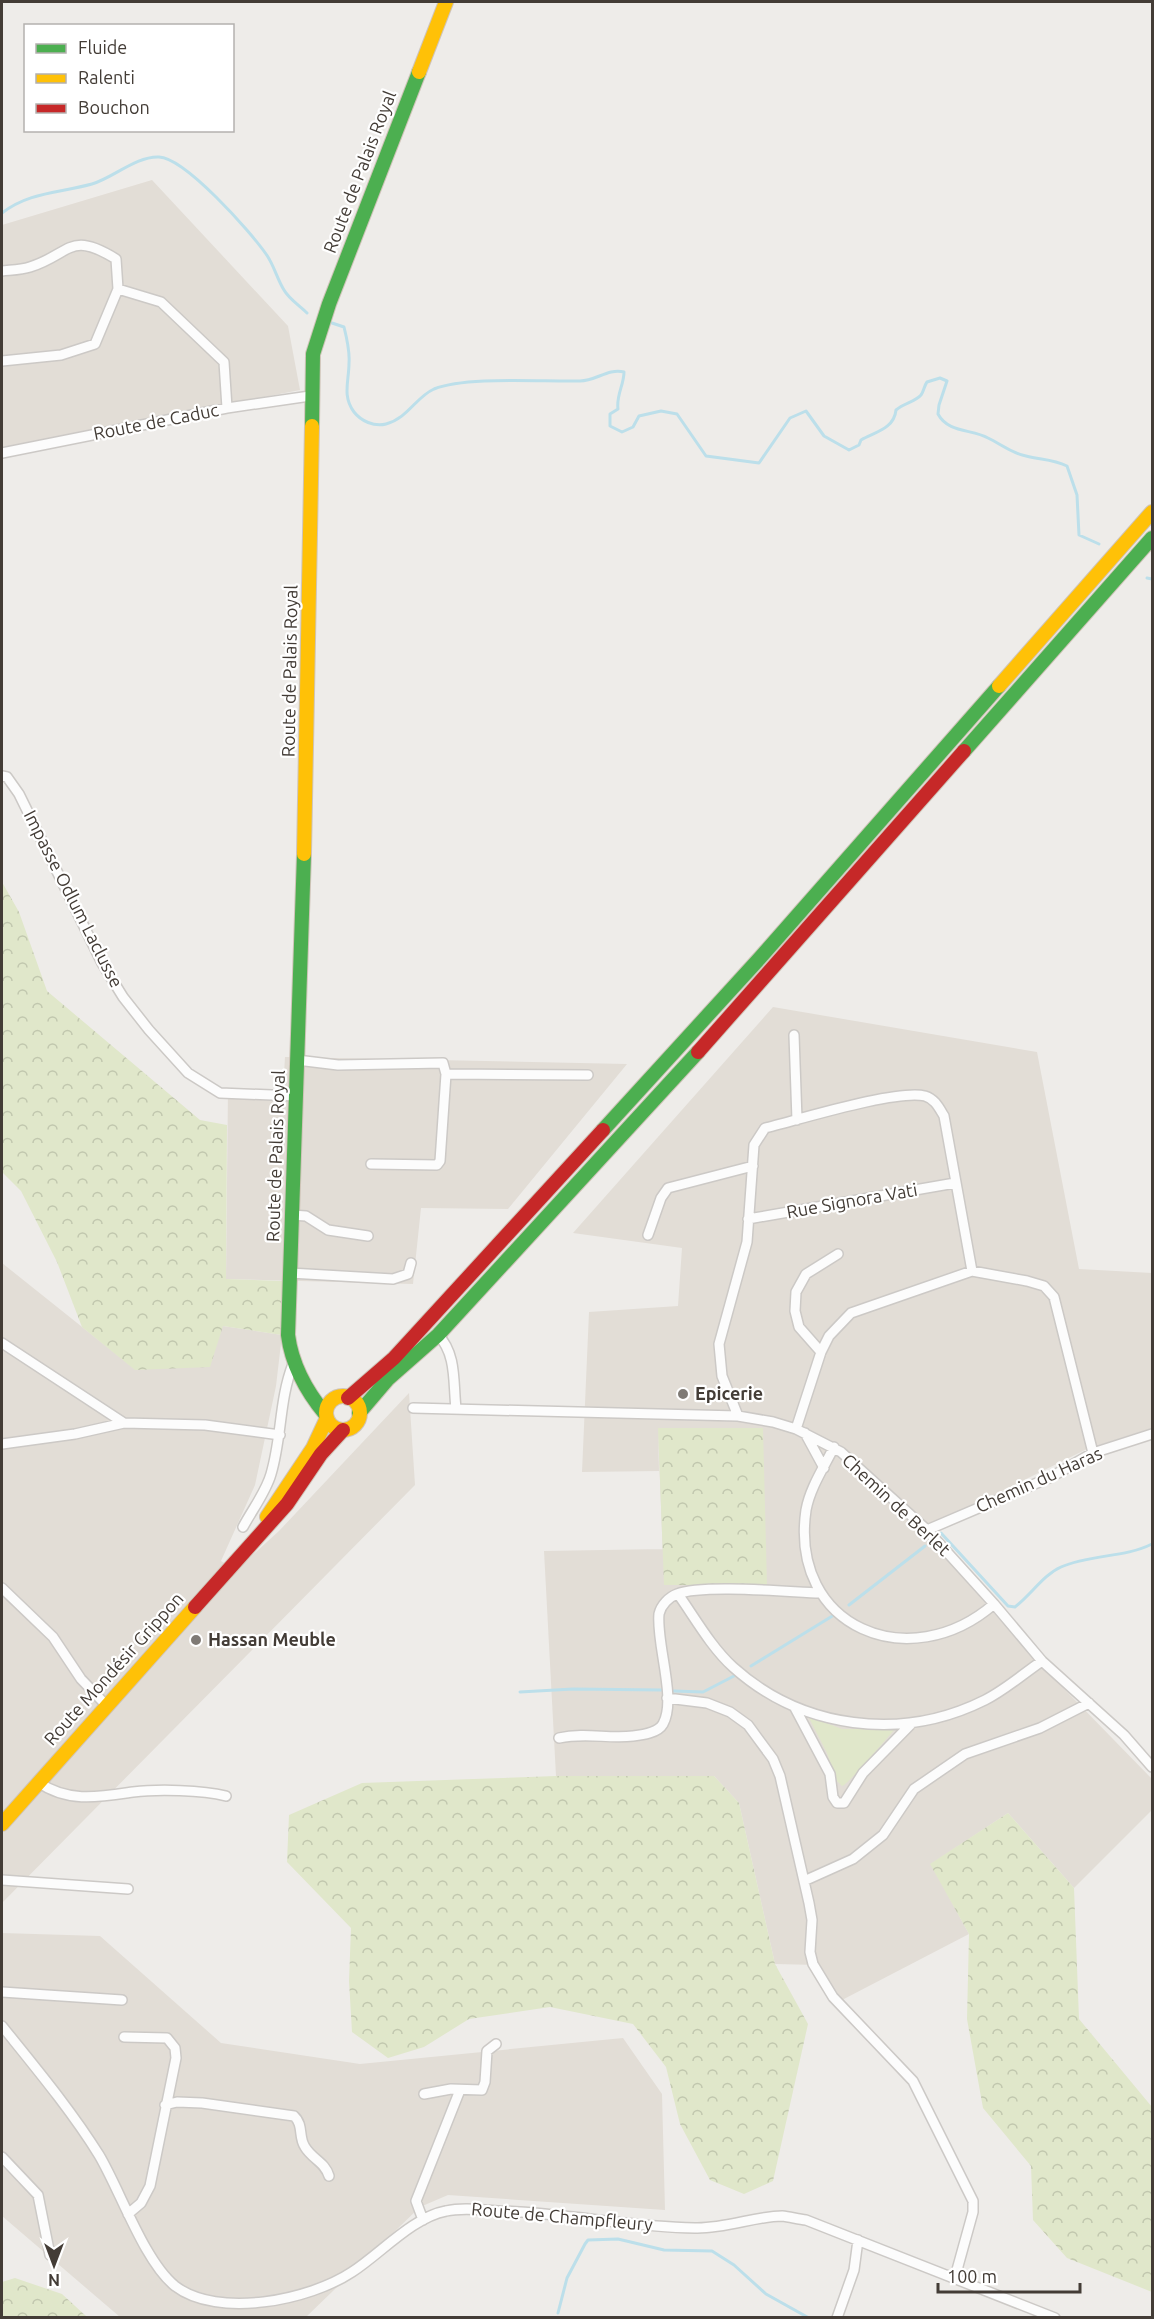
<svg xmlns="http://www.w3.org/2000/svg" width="1154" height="2319" viewBox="0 0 1154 2319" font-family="Ubuntu,sans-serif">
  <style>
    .residential { fill: #e2ddd6 }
    .grass { fill: #e0e7ca }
    .forest { fill: url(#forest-crowns) }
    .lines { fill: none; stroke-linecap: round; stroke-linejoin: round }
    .stream { stroke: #bcdfea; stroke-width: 3 }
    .street-casing { stroke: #ccc9c6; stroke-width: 12 }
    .fast-casing { stroke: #cfc4b8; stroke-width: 16 }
    .slow-casing { stroke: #cfc4b8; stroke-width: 16 }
    .jam-casing { stroke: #cfc4b8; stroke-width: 16 }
    .street { stroke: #fcfcfc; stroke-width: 9 }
    .fast { stroke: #4caf50; stroke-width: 14 }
    .slow { stroke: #ffc107; stroke-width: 14 }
    .jam { stroke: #c62828; stroke-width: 14 }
    .poi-dot { fill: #7f7a75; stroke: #fff; stroke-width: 2 }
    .labels { text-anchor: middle; stroke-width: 4.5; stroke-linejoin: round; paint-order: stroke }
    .street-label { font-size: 18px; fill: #433c36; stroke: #fff }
    .poi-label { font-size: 18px; font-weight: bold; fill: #433c36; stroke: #fff; text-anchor: start }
  </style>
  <defs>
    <pattern id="forest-crowns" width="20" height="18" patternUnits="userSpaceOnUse" patternTransform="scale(1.5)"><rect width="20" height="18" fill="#e0e7ca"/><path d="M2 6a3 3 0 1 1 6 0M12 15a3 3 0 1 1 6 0" fill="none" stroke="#c1c7ae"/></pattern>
  </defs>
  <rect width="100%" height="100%" fill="#eeece9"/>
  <path class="residential" d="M152 180 288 326 300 390 2 449V225Z
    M773 1007 1037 1052 1079 1269 1152 1273V1428L1087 1449 921 1531 1035 1659 1152 1779V1810L1074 1888 1008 1813 931 1864 969 1934 842 2000 817 1965 775 1964 739 1803 714 1776H556L544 1551 663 1549 664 1585 658 1428 659 1471 582 1472 589 1312 678 1306 682 1248 573 1233Z
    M285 1057 627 1064 508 1209 421 1208 413 1284 226 1279 228 1089 283 1091Z
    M2 1263 136 1370 223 1326 282 1335 276 1386 255 1485 221 1561 236 1570 279 1531 409 1393 415 1485 2 1903Z
    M2 1933 100 1936 221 2043 360 2064 623 2038 662 2094 665 2210 448 2195 420 2207 306 2317H120L2 2216Z"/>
  <path class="grass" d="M808 1716 842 1729H895C886 1739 849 1784 842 1786L836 1780 827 1753Z"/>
  <path class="forest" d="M2 882 19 912 47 991 200 1120 227 1125 226 1279 282 1281V1335L223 1326 210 1367 135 1370 82 1327 57 1262 21 1191 2 1172Z
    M658 1428H763L767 1585H664Z
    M556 1776H714L739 1803 775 1964 808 2024 773 2181 744 2194 710 2180 680 2124 666 2067 633 2024 550 2007 469 2019 424 2047 388 2058 352 2032 349 1981 351 1928 287 1862 289 1815 362 1783Z
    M1008 1813 1074 1888 1079 2019 1152 2107V2292L1067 2258 1033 2220 1031 2166 983 2108 967 2019 969 1934 930 1864Z
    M15 2278 62 2294 87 2317H2V2282Z"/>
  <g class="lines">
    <path class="stream" d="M2 213C29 192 59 193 92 184 113 178 136 156 159 157 185 158 250 231 266 254 274 265 277 279 284 290 289 299 300 306 307 313
      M332 323 344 327C347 339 350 351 349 363 349 381 342 396 354 412 361 421 374 427 386 424 408 418 416 397 434 389 467 376 543 382 580 381 596 381 608 368 624 372 624 385 616 395 618 409L610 414V426L622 432 633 427 639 416 661 411 677 414 706 456 759 463 790 418 806 411 824 436 849 450 859 445 861 440C875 432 894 429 896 410 904 403 915 402 921 395 924 391 924 386 927 382L940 378 947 381 939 405 938 414C948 433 972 429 988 438 1001 444 1011 453 1026 456 1041 460 1052 459 1067 466L1077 495 1079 535 1099 544
      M1147 578 1152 579
      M941 1533 1008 1606 1015 1607C1031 1595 1043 1575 1061 1567 1091 1554 1124 1558 1152 1544
      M849 1605 925 1546
      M751 1666 834 1615
      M674 1691 703 1692 734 1676
      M520 1692 573 1689 662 1690
      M558 2313 567 2278 585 2244 588 2240 618 2239 664 2250 712 2251 734 2265 766 2294 809 2318"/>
    <g class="street-casing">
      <path id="street" d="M2 271C10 270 21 270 30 267 71 254 69 230 116 259L118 289 95 344 61 355 2 361
        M118 289 161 302 224 362 227 408
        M2 453 227 408 310 396
        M2 776 7 777 19 794 102 963 123 997 149 1030 188 1073 220 1093 296 1096
        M794 1035 797 1120
        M297 1060 338 1065 443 1063 446 1074 440 1161 437 1165 371 1164
        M446 1074 588 1075
        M292 1215 306 1216 328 1230 368 1236
        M748 1219 955 1183
        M648 1235 661 1198 668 1188 753 1166
        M290 1273 393 1279 408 1274 411 1263
        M438 1335C457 1354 453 1384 456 1408
        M2 1343 124 1423
        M821 1352 799 1327 795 1311 796 1292 806 1274 838 1254
        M413 1408 738 1416 773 1422 796 1429 841 1452 927 1530 994 1604 1042 1661 1124 1735 1152 1767
        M738 1416 722 1376 719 1344 747 1242 754 1145 765 1128C798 1120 897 1089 925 1096 935 1099 939 1108 944 1116L972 1271
        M796 1429 821 1352 829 1336 851 1313 972 1271 1027 1281 1044 1286 1054 1297 1093 1453
        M805 1433 824 1468
        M2 1444 75 1434 124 1423 205 1425 280 1435
        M834 1447C824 1467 810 1488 806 1510 789 1628 910 1677 994 1604
        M243 1527C252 1510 266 1492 271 1474 282 1437 279 1400 293 1364
        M927 1530 1051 1477 1093 1453 1152 1434
        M2 1588 53 1637 81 1679 106 1705
        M678 1594C695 1618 711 1647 733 1667 802 1729 901 1742 985 1700 1005 1690 1023 1674 1042 1661
        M667 1698 707 1703 730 1712 748 1725 773 1759 780 1776 809 1903 812 1920 810 1952 813 1964 833 1997 913 2081 973 2201V2212L955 2277
        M795 1708 830 1774 833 1797 837 1803H844L863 1773 912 1723
        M559 1738C585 1732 608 1739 633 1736 642 1735 658 1733 663 1724 677 1699 656 1644 659 1614 661 1605 669 1597 677 1594 703 1584 789 1592 820 1593
        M38 1782C68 1803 99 1797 133 1792 158 1789 202 1790 226 1796
        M2 1880 128 1889
        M804 1881 853 1859 883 1835 914 1789 965 1754 1040 1728 1089 1703
        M2 1992 122 2000
        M2 2026C35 2067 71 2110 99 2155 120 2190 144 2261 175 2286 218 2319 310 2300 352 2272 380 2254 413 2217 446 2211 463 2207 482 2210 500 2211 565 2213 630 2227 695 2228 725 2229 756 2216 782 2216 790 2217 798 2219 806 2220L1055 2318
        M124 2037 167 2038 175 2048 176 2058 150 2186 141 2203 128 2214
        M424 2094 451 2089 482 2090 485 2082 487 2051 496 2044
        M165 2105 177 2102 202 2103 294 2116C304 2125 298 2137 305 2147 312 2159 325 2162 329 2176
        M2 2157 38 2195 50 2255
        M423 2220 416 2201 460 2090
        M837 2318 854 2270 858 2240"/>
    </g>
    <g class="fast-casing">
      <path id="fast" d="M312 426 313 354 329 304 419 72
        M964 751 1152 538
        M304 854 288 1335C292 1366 306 1391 326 1415
        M603 1130 759 959 999 686
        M359 1413 388 1379 438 1335 698 1052"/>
    </g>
    <g class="slow-casing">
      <path id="slow" d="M419 72 446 2
        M999 686 1152 512
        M304 854 312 426
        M326 1413a17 17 0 1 1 34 0a17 17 0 1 1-34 0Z
        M267 1517 313 1448 327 1418
        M2 1824 195 1607"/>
    </g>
    <g class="jam-casing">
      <path id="jam" d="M698 1052 964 751
        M348 1398 394 1358 603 1130
        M195 1607 287 1504 321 1454 343 1430"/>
    </g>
    <use href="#street" class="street"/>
    <use href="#fast" class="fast"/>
    <use href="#slow" class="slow"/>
    <use href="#jam" class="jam"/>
  </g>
  <g class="poi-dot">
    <circle cx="683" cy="1394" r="6"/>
    <circle cx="196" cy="1640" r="6"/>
  </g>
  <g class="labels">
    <g class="street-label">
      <text transform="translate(360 172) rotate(-69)" y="6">Route de Palais Royal</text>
      <text transform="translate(156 422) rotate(-11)" y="6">Route de Caduc</text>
      <text transform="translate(290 671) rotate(-89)" y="6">Route de Palais Royal</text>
      <text transform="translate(73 899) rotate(63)" y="6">Impasse Odlum Laclusse</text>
      <text transform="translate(276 1156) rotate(-88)" y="6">Route de Palais Royal</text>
      <text transform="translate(852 1201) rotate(-10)" y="6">Rue Signora Vati</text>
      <text transform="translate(1039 1480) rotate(-24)" y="6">Chemin du Haras</text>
      <text transform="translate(896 1505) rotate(43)" y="6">Chemin de Berlet</text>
      <text transform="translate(114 1669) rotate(-48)" y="6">Route Mondésir Grippon</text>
      <text transform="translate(562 2217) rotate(5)" y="6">Route de Champfleury</text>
    </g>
    <g class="poi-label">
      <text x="695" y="1400">Epicerie</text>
      <text x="208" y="1646">Hassan Meuble</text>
    </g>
  </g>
  <rect width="1154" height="2319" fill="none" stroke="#433c36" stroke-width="6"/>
  <rect x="24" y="24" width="210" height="108" fill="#ffffff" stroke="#b4b1af" stroke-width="1.5"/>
  <rect x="36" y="44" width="30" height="9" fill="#4caf50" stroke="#b4b1af" stroke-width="1.5"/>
  <text x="78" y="54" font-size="18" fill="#433c36">Fluide</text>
  <rect x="36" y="74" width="30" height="9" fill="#ffc107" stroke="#b4b1af" stroke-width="1.5"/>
  <text x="78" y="84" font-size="18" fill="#433c36">Ralenti</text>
  <rect x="36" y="104" width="30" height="9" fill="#c62828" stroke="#b4b1af" stroke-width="1.5"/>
  <text x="78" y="114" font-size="18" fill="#433c36">Bouchon</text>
  <g transform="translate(54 2265) rotate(180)" stroke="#ffffff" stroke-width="4.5" paint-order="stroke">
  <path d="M0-4.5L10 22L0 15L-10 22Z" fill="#433c36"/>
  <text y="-9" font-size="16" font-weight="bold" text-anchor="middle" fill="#433c36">N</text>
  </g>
  <path d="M938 2283v9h142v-9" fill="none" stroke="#433c36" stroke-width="3"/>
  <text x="947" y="2283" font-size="18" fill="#433c36" stroke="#ffffff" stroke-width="4.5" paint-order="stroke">100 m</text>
</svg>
